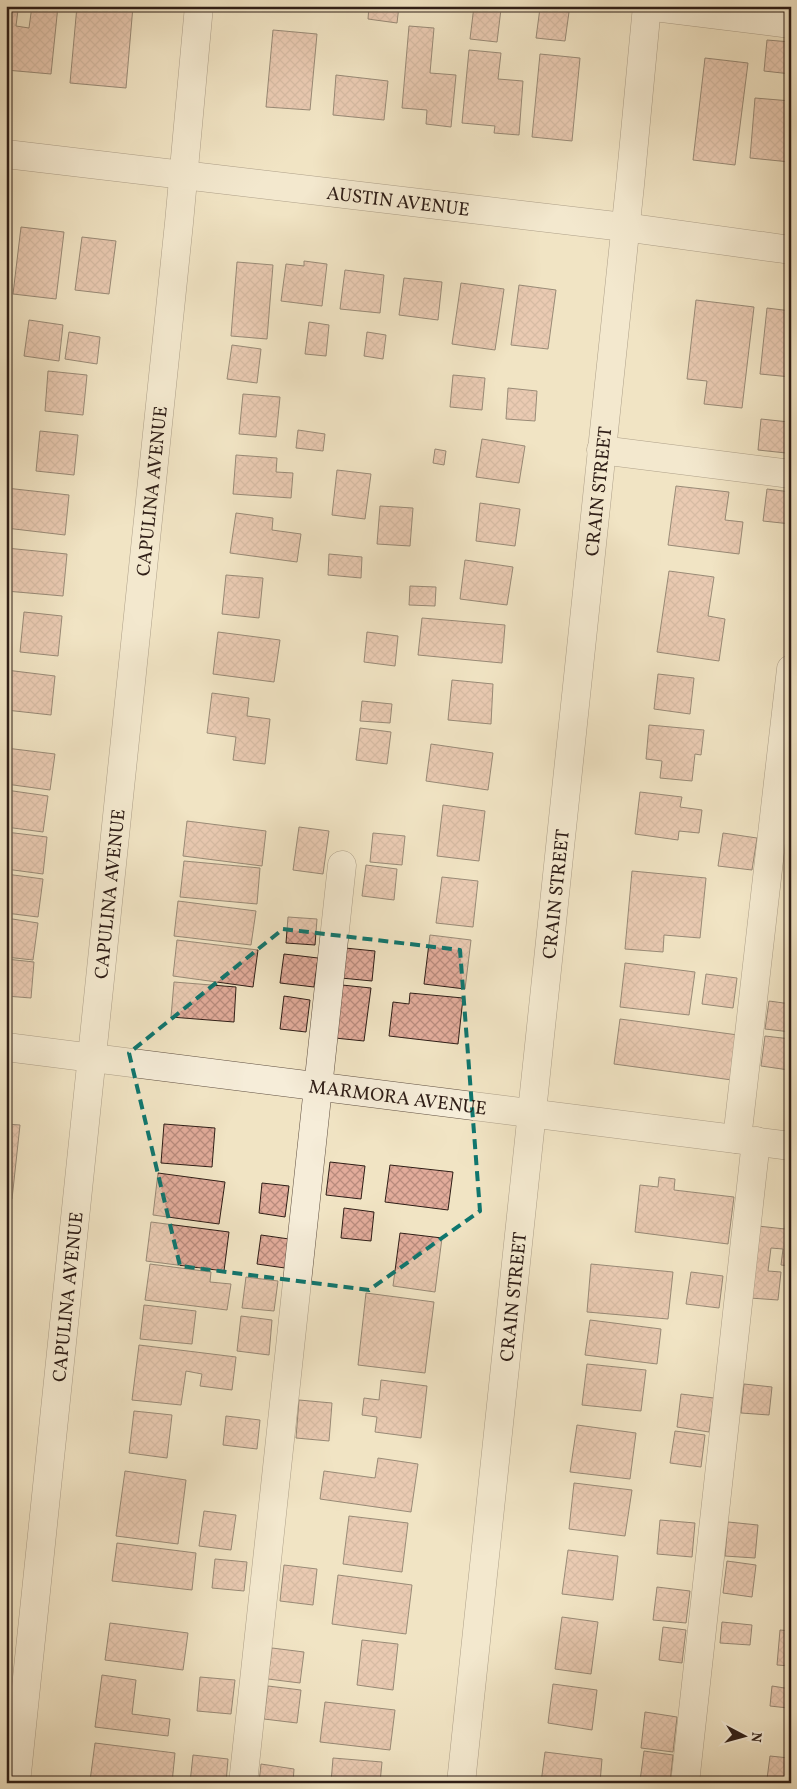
<svg xmlns="http://www.w3.org/2000/svg" width="797" height="1789" viewBox="0 0 797 1789" font-family="Vollkorn,serif">
  <style>
    .building { fill: url(#building-cross-hatch); stroke: #2f1e17 }
    .lines { fill: none; stroke-linecap: round; stroke-linejoin: round }
    .minor-casing { stroke: #605042; stroke-width: 29 }
    .minor { stroke: #f6edd9; stroke-width: 28 }
    .marked { fill: none; stroke: #0f766e; stroke-width: 4; stroke-dasharray: 10 6; stroke-linejoin: round }
    .labels { text-anchor: middle; stroke-width: 4.5; stroke-linejoin: round; paint-order: stroke }
    .street-label { font-size: 19px; fill: #2f1e17; stroke: #f6edd9 }
  </style>
  <defs>
    <pattern id="building-cross-hatch" width="8" height="8" patternUnits="userSpaceOnUse" patternTransform="scale(1.25)"><rect width="8" height="8" fill="#e2ac9b"/><path d="M0 0l8 8M0 8l8-8" fill="none" stroke="#b88b7d"/></pattern>
  </defs>
  <rect width="100%" height="100%" fill="#f1e4c4"/>
  <filter id="stains"><feTurbulence type="fractalNoise" baseFrequency=".004" numOctaves="4"/><feColorMatrix values="0 0 0 0 .2 0 0 0 0 .09 0 0 0 0 .02 0 0 0 .5 -.17"/></filter>
  <radialGradient id="worn" r=".72"><stop offset=".6" stop-color="#630" stop-opacity="0"/><stop offset="1" stop-color="#630" stop-opacity=".3"/></radialGradient>
  <path class="building" d="M32 6H58L51 74 6 70V9L18 10 16 26 29 28Z
    M77 6H133L126 88 70 83Z
    M369 6H399L397 23 368 19Z
    M474 6 501 9 497 42 470 39Z
    M540 8 569 12 565 41 536 38Z
    M409 26 434 28 430 73 456 75 451 127 426 124 427 110 402 108Z
    M273 30 317 34 310 110 266 107Z
    M767 40 791 42V74L764 71Z
    M469 50 501 53 498 79 523 81 519 135 494 133 495 126 462 123Z
    M540 54 580 58 572 141 532 137Z
    M705 58 748 63 735 165 693 160Z
    M336 75 388 81 384 120 333 115Z
    M755 98 791 101 790 162 750 158Z
    M21 227 64 232 56 299 13 294Z
    M82 237 116 241 109 294 75 290Z
    M304 261 327 264 322 306 281 301 286 264 304 266Z
    M237 262 273 265 267 339 231 336Z
    M345 270 384 275 380 313 340 309Z
    M404 278 442 282 438 320 399 315Z
    M461 283 504 289 495 350 452 344Z
    M519 285 556 290 548 349 511 345Z
    M696 300 754 307 742 408 704 404 707 381 687 379Z
    M767 308 791 311V377L760 374Z
    M29 320 63 325 59 361 24 356Z
    M309 322 329 325 326 356 305 354Z
    M69 332 100 337 97 364 65 359Z
    M367 332 386 335 383 359 364 356Z
    M232 345 261 349 257 383 227 379Z
    M48 371 87 375 83 415 45 411Z
    M453 375 485 378 482 410 450 407Z
    M508 388 537 391 535 421 506 419Z
    M243 394 280 397 276 437 239 434Z
    M761 419 789 422 786 453 758 450Z
    M298 430 325 434 323 451 296 448Z
    M40 431 78 435 74 475 36 471Z
    M482 439 525 446 519 483 476 477Z
    M435 449 446 451 444 465 433 463Z
    M236 455 277 458 276 472 293 473 291 498 233 494Z
    M337 470 371 474 365 519 332 515Z
    M676 486 729 492 725 520 743 522 739 554 668 545Z
    M6 488 69 495 65 535 6 528Z
    M767 489 791 492V524L763 521Z
    M480 503 520 509 515 546 476 541Z
    M380 506 413 508 410 546 377 544Z
    M236 513 273 518 272 530 301 534 297 562 230 553Z
    M6 548 67 554 63 596 6 591Z
    M329 554 362 557 361 578 328 575Z
    M465 560 513 567 507 605 460 599Z
    M669 571 714 577 708 616 725 619 719 661 657 652Z
    M226 575 263 578 259 618 222 614Z
    M410 586 436 587 435 606 409 605Z
    M24 612 62 616 58 656 20 652Z
    M422 618 505 625 502 663 418 655Z
    M218 632 280 640 274 682 213 674Z
    M367 632 398 636 395 666 364 662Z
    M6 670 55 676 51 715 6 710Z
    M658 674 694 678 690 714 654 709Z
    M452 680 493 684 491 724 448 720Z
    M212 693 249 698 247 716 270 719 265 764 233 760 236 737 207 733Z
    M362 701 392 704 390 723 360 721Z
    M649 725 704 730 701 755 695 754 692 781 660 778 662 761 646 759Z
    M360 728 391 732 387 764 356 760Z
    M431 744 493 753 488 790 426 781Z
    M6 748 55 754 50 790 6 784Z
    M6 790 48 796 43 832 6 827Z
    M640 792 682 797 680 807 702 810 699 833 679 831 678 840 635 834Z
    M443 805 485 811 479 861 437 856Z
    M187 821 266 831 262 866 183 856Z
    M299 827 329 831 323 874 293 870Z
    M6 832 47 837 43 874 6 869Z
    M373 833 405 836 402 865 370 862Z
    M723 833 757 838 752 870 718 866Z
    M184 861 260 868 257 904 180 897Z
    M366 865 397 869 394 900 362 896Z
    M632 871 706 878 700 938 664 935 663 952 625 949Z
    M6 874 43 879 38 917 6 913Z
    M442 877 478 881 473 927 436 923Z
    M178 901 256 911 251 945 174 936Z
    M288 917 317 919 315 945 286 943Z
    M6 918 38 923 33 960 6 957Z
    M430 935 471 940 465 989 424 984Z
    M177 940 258 950 253 987 173 976Z
    M345 948 375 951 372 981 341 978Z
    M284 954 318 958 314 987 280 983Z
    M6 959 34 962 31 998 6 996Z
    M625 963 695 972 689 1015 620 1007Z
    M706 974 737 978 733 1008 702 1004Z
    M174 982 236 987 234 1022 171 1017Z
    M342 985 371 988 364 1041 335 1038Z
    M410 993 463 998 458 1044 389 1036 393 1002 409 1004Z
    M284 996 310 1000 306 1032 280 1029Z
    M769 1001 791 1004V1032L765 1029Z
    M620 1019 738 1035 732 1080 614 1064Z
    M765 1036 791 1039 789 1070 761 1066Z
    M6 1124 20 1125 12 1199 6 1198Z
    M164 1124 215 1128 212 1167 161 1163Z
    M330 1162 365 1166 361 1199 326 1195Z
    M390 1165 453 1172 448 1210 385 1202Z
    M158 1173 225 1182 219 1224 153 1215Z
    M659 1177 675 1179 674 1190 734 1197 728 1244 635 1232 640 1185 658 1187Z
    M262 1183 289 1186 285 1217 259 1213Z
    M344 1208 374 1212 371 1241 341 1238Z
    M786 1218H791V1266L781 1265 783 1249 771 1248 768 1271 781 1272 778 1300 750 1298 758 1226 785 1229Z
    M151 1222 229 1232 224 1271 146 1261Z
    M400 1233 442 1238 435 1292 393 1286Z
    M261 1235 289 1239 285 1268 257 1264Z
    M150 1264 211 1272 210 1282 231 1284 227 1310 145 1300Z
    M591 1264 673 1272 668 1319 587 1312Z
    M691 1272 723 1276 719 1308 686 1304Z
    M246 1277 278 1281 274 1311 242 1308Z
    M366 1293 434 1302 425 1373 358 1365Z
    M144 1305 196 1311 192 1344 140 1339Z
    M241 1316 272 1320 269 1355 237 1351Z
    M590 1320 661 1329 657 1364 585 1355Z
    M139 1345 236 1357 232 1390 200 1386 202 1374 186 1371 181 1405 132 1400Z
    M587 1364 646 1370 641 1411 582 1405Z
    M381 1380 427 1386 421 1438 375 1432 377 1417 362 1415 364 1398 379 1400Z
    M744 1384 772 1387 769 1415 741 1413Z
    M681 1394 714 1398 709 1432 677 1427Z
    M299 1400 332 1403 329 1441 296 1438Z
    M134 1411 172 1415 167 1458 129 1453Z
    M226 1416 260 1420 257 1449 223 1445Z
    M577 1425 636 1433 630 1479 570 1472Z
    M675 1431 705 1435 701 1467 670 1463Z
    M378 1458 418 1464 411 1512 320 1499 324 1471 375 1478Z
    M125 1471 186 1480 178 1544 116 1536Z
    M574 1483 632 1490 625 1536 569 1529Z
    M204 1511 236 1515 231 1550 199 1546Z
    M349 1516 408 1523 402 1572 343 1564Z
    M660 1520 695 1523 692 1557 657 1554Z
    M728 1522 758 1525 755 1558 725 1556Z
    M117 1543 196 1553 192 1590 112 1581Z
    M568 1550 618 1556 613 1600 562 1594Z
    M215 1559 247 1562 244 1591 212 1588Z
    M727 1561 756 1565 752 1597 723 1593Z
    M284 1565 317 1569 313 1605 280 1601Z
    M338 1575 412 1585 406 1634 332 1624Z
    M657 1587 690 1591 686 1623 653 1620Z
    M562 1617 598 1622 591 1674 555 1669Z
    M722 1622 752 1625 750 1645 720 1643Z
    M110 1623 188 1633 183 1670 105 1660Z
    M663 1627 686 1630 682 1663 659 1660Z
    M780 1630 791 1631V1666L777 1665Z
    M362 1640 398 1644 393 1690 357 1685Z
    M272 1648 304 1652 300 1683 268 1679Z
    M102 1675 136 1680 132 1714 170 1719 168 1736 95 1727Z
    M200 1677 235 1680 231 1714 197 1711Z
    M553 1684 597 1690 592 1730 548 1723Z
    M268 1686 301 1690 297 1723 264 1719Z
    M772 1686 791 1689V1718H787L788 1708 770 1706Z
    M325 1702 395 1710 390 1750 320 1742Z
    M645 1712 677 1717 673 1752 641 1748Z
    M95 1743 175 1753 172 1783H104L90 1781Z
    M791 1748V1783L767 1779 770 1756 789 1758Z
    M644 1751 673 1755 670 1783 640 1781Z
    M545 1752 602 1759 600 1783H541Z
    M193 1755 228 1759 226 1783H190Z
    M333 1758 382 1762 380 1783H331Z
    M261 1764 294 1769 293 1783H259Z"/>
  <g class="lines">
    <g class="minor-casing">
      <g id="minor">
        <path d="M646 6 791 24"/>
        <path id="s1" d="M6 154 624 227 791 250"/>
        <path d="M601 450 791 474"/>
        <path id="s2" d="M6 1047 791 1146"/>
        <path d="M737 1139 791 669"/>
        <path id="s3" d="M16 1783 179 223 199 6"/>
        <path d="M243 1783 342 865"/>
        <path id="s4" d="M461 1783 630 185 647 6"/>
        <path d="M685 1783 756 1141"/>
      </g>
    </g>
    <use href="#minor" class="minor"/>
  </g>
  <path d="M0 0H797V1789H0ZM283 929 460 950 480 1211 369 1290 180 1266 129 1053Z" fill="#f1e4c4" fill-opacity=".55" fill-rule="evenodd"/>
  <path class="marked" d="M283 929 460 950 480 1211 369 1290 180 1266 129 1053Z"/>
  <g class="labels">
    <g class="street-label">
      <text dy="7" stroke="none"><textPath href="#s1" startOffset="395">AUSTIN AVENUE</textPath></text>
      <text dy="7" stroke="none"><textPath href="#s3" startOffset="1299">CAPULINA AVENUE</textPath></text>
      <text dy="7" stroke="none"><textPath href="#s4" startOffset="1299">CRAIN STREET</textPath></text>
      <text dy="7" stroke="none"><textPath href="#s3" startOffset="894">CAPULINA AVENUE</textPath></text>
      <text dy="7" stroke="none"><textPath href="#s4" startOffset="894">CRAIN STREET</textPath></text>
      <text dy="7" stroke="none"><textPath href="#s2" startOffset="395">MARMORA AVENUE</textPath></text>
      <text dy="7" stroke="none"><textPath href="#s3" startOffset="489">CAPULINA AVENUE</textPath></text>
      <text dy="7" stroke="none"><textPath href="#s4" startOffset="489">CRAIN STREET</textPath></text>
    </g>
  </g>
  <rect width="797" height="1789" fill="none" stroke="#f1e4c4" stroke-width="25"/>
  <rect x="8" y="8" width="782" height="1774" fill="none" stroke="#2f1e17" stroke-width="2.5"/>
  <rect x="12" y="12" width="772" height="1764" fill="none" stroke="#2f1e17"/>
  <g transform="translate(744 1736) rotate(96)" stroke="#f6edd9" stroke-width="4" paint-order="stroke">
  <path d="M0-4L9 19L0 12L-9 19Z" fill="#2f1e17"/>
  <text y="-8" font-size="14" font-weight="bold" text-anchor="middle" fill="#2f1e17">N</text>
  </g>
  <rect width="100%" height="100%" filter="url(#stains)"/>
  <rect width="100%" height="100%" fill="url(#worn)"/>
</svg>
